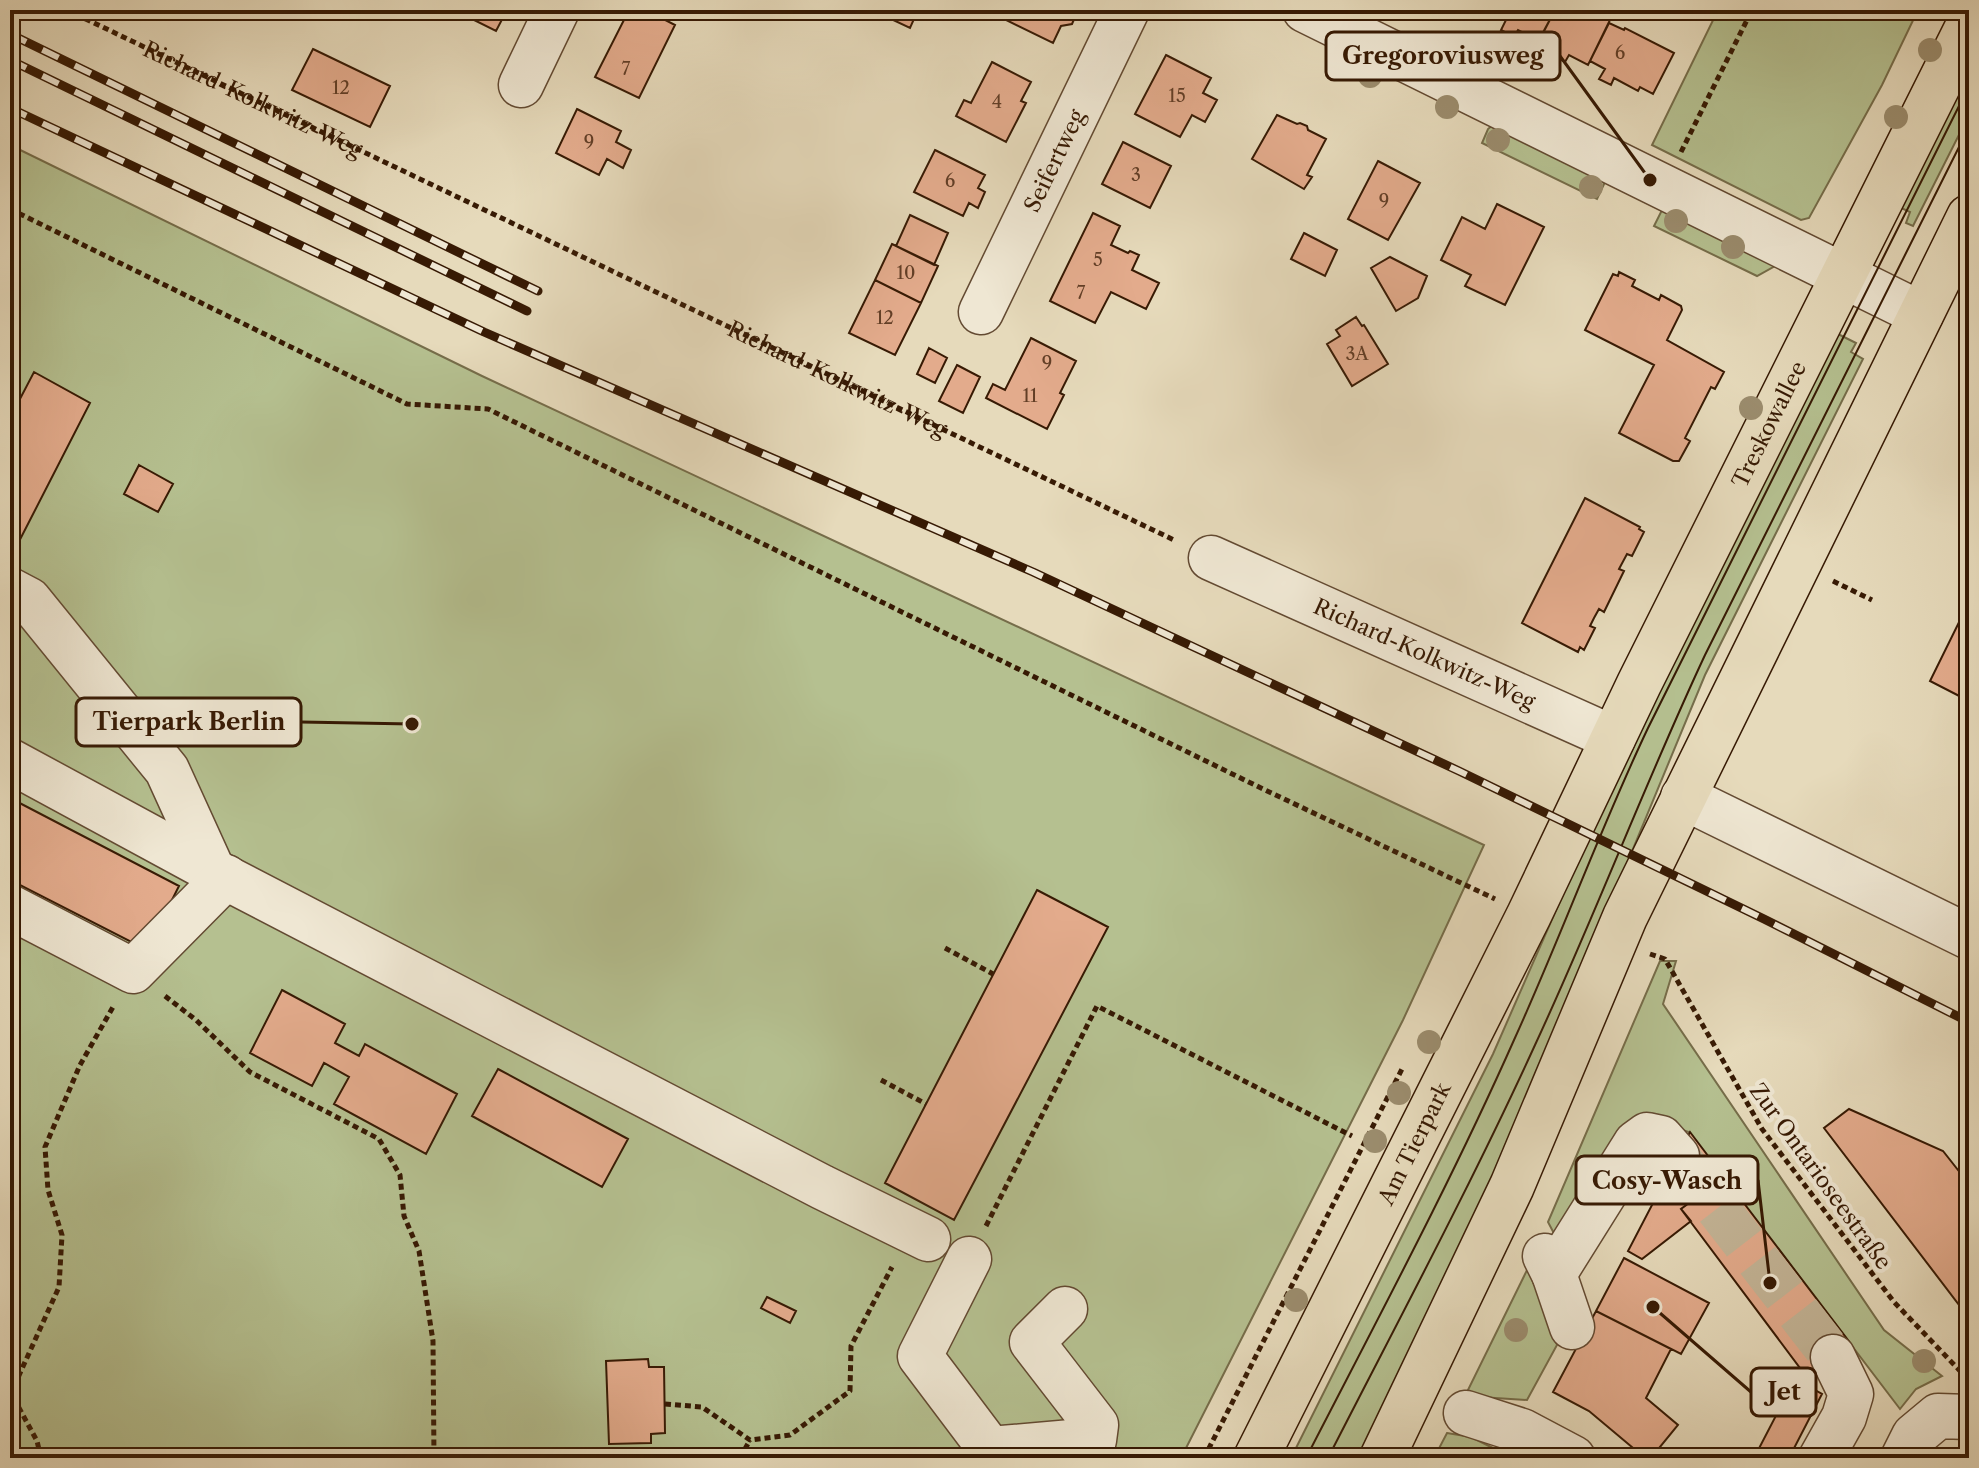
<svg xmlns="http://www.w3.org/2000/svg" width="1979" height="1468" viewBox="0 0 1979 1468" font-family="'Libre Caslon Text',serif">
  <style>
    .green { fill: #b5c090; stroke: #766d4a; stroke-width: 2 }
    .building { fill: #e3ab8c; stroke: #371a04; stroke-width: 2 }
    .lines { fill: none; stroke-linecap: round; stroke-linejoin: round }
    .minor-tunnel { stroke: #c3b496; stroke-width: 44; stroke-dasharray: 44 22; stroke-linecap: butt }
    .minor-casing { stroke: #634a32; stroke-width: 47 }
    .major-casing { stroke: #371a04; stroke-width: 47 }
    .path { stroke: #371a04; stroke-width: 5; stroke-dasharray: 6 4; stroke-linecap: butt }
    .minor { stroke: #efe7d3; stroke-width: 44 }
    .major { stroke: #e6dabb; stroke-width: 44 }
    .tram { stroke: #371a04; stroke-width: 2 }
    .rail-casing { stroke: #371a04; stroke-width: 9 }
    .rail { stroke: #efe7d3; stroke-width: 6; stroke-dasharray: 18; stroke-linecap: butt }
    .tree { fill: #9b8c6d }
    .labels { text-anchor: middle; stroke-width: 8; stroke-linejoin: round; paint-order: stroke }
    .number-label { font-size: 18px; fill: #623e26 }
    .street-label { font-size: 22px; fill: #371a04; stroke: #efe7d3 }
    .leader { fill: none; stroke: #371a04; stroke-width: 3 }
    .callout-dot { fill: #371a04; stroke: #efe7d3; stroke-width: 3 }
    .callout { fill: #efe7d3; stroke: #371a04; stroke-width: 3 }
    .callout-label { font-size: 24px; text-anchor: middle; font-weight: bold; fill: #371a04 }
  </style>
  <rect width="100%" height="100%" fill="#e6dabb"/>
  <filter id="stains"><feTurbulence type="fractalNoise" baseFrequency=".0025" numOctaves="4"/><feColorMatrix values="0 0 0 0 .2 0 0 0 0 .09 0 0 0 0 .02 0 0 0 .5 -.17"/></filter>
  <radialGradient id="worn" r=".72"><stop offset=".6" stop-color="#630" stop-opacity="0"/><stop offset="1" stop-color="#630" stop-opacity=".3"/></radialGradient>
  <path class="green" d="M1718 10H1918L1882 85 1809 218 1801 220 1652 145Z
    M1969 65V115L1913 226 1906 223 1910 212 1899 207Z
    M1494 124 1606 180 1597 199 1482 143 1488 129Z
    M10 145 482 376 1484 845 1403 1020 1181 1458H10Z
    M1663 208 1775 266 1757 276 1654 226Z
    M1836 333 1856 343 1851 352 1863 359 1705 675 1493 1187 1361 1458H1291L1493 1054 1600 810Z
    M1660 961H1676L1663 1004 1884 1330 1942 1376 1916 1389 1900 1409 1689 1132 1648 1119 1560 1245 1548 1222Z
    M1530 1264 1557 1345 1527 1400 1465 1396Z
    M1447 1433 1471 1437 1513 1458H1439L1435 1456Z"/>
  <path class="building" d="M454 10H507L496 31Z
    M629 10H646L675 25 639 98 595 77Z
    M872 10H918L910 28Z
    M986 10H1078L1072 24 1061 26 1053 43Z
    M1494 10H1555L1539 41 1518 30 1514 37 1501 30 1506 20 1493 13Z
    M1555 10H1590L1610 20 1588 65 1569 55 1565 62 1552 55 1557 46 1540 38Z
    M1609 23 1624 30 1625 28 1674 53 1653 94 1640 87 1638 91 1614 78 1611 85 1599 79 1605 69 1590 61Z
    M313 49 390 86 370 127 292 90Z
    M1166 55 1211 78 1203 93 1217 100 1205 122 1192 115 1180 137 1135 114Z
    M992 62 1031 82 1021 101 1026 103 1006 142 956 116 964 100 971 103Z
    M577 109 621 131 616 142 631 150 623 168 607 159 599 175 556 153Z
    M1277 115 1297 124 1300 123 1307 126 1308 130 1326 139 1307 175 1312 177 1304 189 1252 159Z
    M1123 142 1171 166 1150 208 1102 184Z
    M935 150 985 175 978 188 985 192 978 208 969 203 963 216 914 192Z
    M1378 161 1420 183 1388 240 1348 219Z
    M1497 204 1544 227 1505 305 1465 286 1471 275 1441 260 1462 217 1485 229Z
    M1093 213 1120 226 1111 245 1128 253 1130 251 1139 255 1132 270 1159 283 1146 309 1111 292 1095 323 1050 301Z
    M910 215 948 233 934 265 896 246Z
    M1304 233 1337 250 1325 276 1291 259Z
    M892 244 938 266 921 303 875 280Z
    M1390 257 1427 276 1418 298 1396 311 1371 268Z
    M1619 272 1635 280 1632 286 1659 300 1661 295 1681 306 1682 310 1667 340 1724 372 1715 389 1711 387 1685 438 1690 441 1679 461H1673L1619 433 1654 365 1585 330 1613 274 1618 276Z
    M875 280 921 303 895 355 849 333Z
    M1356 317 1362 326 1364 325 1388 364 1352 386 1327 344 1340 336 1336 330Z
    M1031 338 1076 361 1060 393 1064 395 1047 429 986 398 993 384 1005 390Z
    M929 348 947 358 935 383 917 374Z
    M957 365 980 377 963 413 939 401Z
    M34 372 90 403 10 559V418Z
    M139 465 173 484 158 512 124 494Z
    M1585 498 1640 527 1639 529 1644 532 1632 556 1627 554 1619 569 1624 571 1604 612 1599 609 1594 618 1590 626 1595 628 1584 650 1580 647 1578 652 1522 623Z
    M1969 602V701L1930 681Z
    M10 798 179 886 147 950 10 880Z
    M1037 890 1108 927 954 1220 885 1183Z
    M282 990 345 1024 335 1043 359 1056 365 1044 457 1094 426 1154 334 1104 349 1077 324 1063 312 1086 250 1053Z
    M498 1069 628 1139 602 1187 472 1116Z
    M1849 1109 1943 1151 1969 1184V1318L1824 1128Z
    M1690 1132 1724 1177 1681 1209 1691 1221 1642 1259 1628 1251Z
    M1724 1177 1851 1344 1806 1376 1681 1209Z
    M1624 1258 1709 1303 1681 1354 1596 1311Z
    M767 1297 796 1311 790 1323 761 1308Z
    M1596 1311 1671 1349 1646 1398 1678 1425 1651 1458H1645L1589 1411 1553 1392Z
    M648 1359 649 1367H664L665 1433 651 1434V1443L609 1444 606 1361Z
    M1795 1379 1822 1394 1789 1458H1754Z"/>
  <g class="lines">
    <path class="minor-tunnel" d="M1677 1156 1833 1357"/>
    <g class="minor-casing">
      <g id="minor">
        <path d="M1305 10 1921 314"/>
        <path d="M521 85 557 10"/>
        <path id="s2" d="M981 312 1127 10"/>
        <path id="s3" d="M1211 558 1613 738"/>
        <path d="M10 590 29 600 167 770 213 871"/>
        <path d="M10 761 213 871 822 1187 928 1239"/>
        <path d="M1683 797 1969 937"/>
        <path d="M10 907 133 971 226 877"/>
        <path d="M1545 1256 1554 1274 1572 1327"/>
        <path d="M969 1259 920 1356 990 1449 1094 1440 1096 1425 1032 1342 1065 1309"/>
        <path d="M1554 1274 1636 1143 1647 1135 1661 1138 1677 1156"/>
        <path d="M1466 1413 1522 1431 1573 1458"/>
        <path d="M1821 1458 1844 1417 1851 1394 1833 1357"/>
        <path d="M1903 1458 1914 1436 1938 1416 1969 1417"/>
      </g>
    </g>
    <g class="major-casing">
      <g id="major">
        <path id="s4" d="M1256 1458 1529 915 1639 684 1969 24"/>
        <path d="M1382 1458 1512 1186 1625 917 1969 217"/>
      </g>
    </g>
    <g class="path">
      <path id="s1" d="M67 10 1174 540"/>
      <path d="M1681 152 1752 10"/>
      <path d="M10 209 407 404 488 409 1263 789 1495 899"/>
      <path d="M1833 581 1872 600"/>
      <path d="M945 948 993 974"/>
      <path d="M1650 954 1665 959 1762 1129 1894 1302 1964 1375"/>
      <path d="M165 996 196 1020 250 1072 379 1139 400 1175 404 1216 419 1251 433 1341 434 1458"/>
      <path d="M881 1080 926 1104"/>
      <path d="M986 1226 1097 1006 1352 1136"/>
      <path d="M665 1404 702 1407 750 1440 790 1435 850 1391 851 1346 892 1267"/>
      <path d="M41 1458 37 1441 11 1393 59 1287 62 1235 48 1190 45 1147 80 1065 113 1007"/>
      <path d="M740 1458 750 1440"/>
      <path d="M1204 1458 1403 1067"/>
    </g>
    <use href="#minor" class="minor"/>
    <use href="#major" class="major"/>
    <path class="tram" d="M1306 1458C1377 1320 1451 1182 1514 1040 1561 937 1599 831 1648 728L1969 86
      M1328 1458C1398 1321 1471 1185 1535 1045 1595 916 1645 783 1705 655L1969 127"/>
    <g class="rail-casing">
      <path id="rail" d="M10 34 538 291
        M10 60 527 311
        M10 108 484 332 1033 572 1459 771 1764 919 1969 1022"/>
    </g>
    <use href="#rail" class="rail"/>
  </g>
  <g class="tree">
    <circle cx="1930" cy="50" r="12"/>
    <circle cx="1370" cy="76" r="12"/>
    <circle cx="1447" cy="107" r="12"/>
    <circle cx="1896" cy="117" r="12"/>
    <circle cx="1498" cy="140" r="12"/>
    <circle cx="1591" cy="187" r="12"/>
    <circle cx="1676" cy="221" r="12"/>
    <circle cx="1733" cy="247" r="12"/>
    <circle cx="1751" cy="408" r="12"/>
    <circle cx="1429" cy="1042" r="12"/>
    <circle cx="1399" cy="1093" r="12"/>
    <circle cx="1375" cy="1141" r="12"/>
    <circle cx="1296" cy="1300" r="12"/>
    <circle cx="1516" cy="1330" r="12"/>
    <circle cx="1924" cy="1361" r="12"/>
  </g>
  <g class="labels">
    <g class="number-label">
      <text x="1620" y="59">6</text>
      <text x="626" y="75">7</text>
      <text x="341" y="94">12</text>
      <text x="1177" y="102">15</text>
      <text x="997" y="108">4</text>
      <text x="589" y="148">9</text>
      <text x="1136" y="181">3</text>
      <text x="950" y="187">6</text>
      <text x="1384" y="207">9</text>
      <text x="1098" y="266">5</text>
      <text x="906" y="279">10</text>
      <text x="1081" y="299">7</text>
      <text x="885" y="324">12</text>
      <text x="1357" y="360">3A</text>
      <text x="1047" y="369">9</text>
      <text x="1030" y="402">11</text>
    </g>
    <g class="street-label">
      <text dy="8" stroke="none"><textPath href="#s1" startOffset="206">Richard-Kolkwitz-Weg</textPath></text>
      <text dy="8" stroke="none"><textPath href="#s2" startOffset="168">Seifertweg</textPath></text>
      <text dy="8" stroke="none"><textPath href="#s1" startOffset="854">Richard-Kolkwitz-Weg</textPath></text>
      <text dy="8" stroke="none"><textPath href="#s4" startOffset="1154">Treskowallee</textPath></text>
      <text dy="8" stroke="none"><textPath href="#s3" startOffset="234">Richard-Kolkwitz-Weg</textPath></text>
      <text dy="8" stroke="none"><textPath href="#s4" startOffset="352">Am Tierpark</textPath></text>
      <text transform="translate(1821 1176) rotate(54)" y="8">Zur Ontarioseestraße</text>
    </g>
  </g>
  <path class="leader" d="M1650 180L1560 56M412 724L301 722M1770 1283L1758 1180M1653 1307L1751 1392"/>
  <g class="callout-dot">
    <circle cx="1650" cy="180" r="8"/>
    <circle cx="412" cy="724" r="8"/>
    <circle cx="1770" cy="1283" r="8"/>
    <circle cx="1653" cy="1307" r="8"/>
  </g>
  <g class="callout">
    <rect x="1326" y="32" width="234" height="48" rx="8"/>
    <rect x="76" y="698" width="225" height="48" rx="8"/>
    <rect x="1576" y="1156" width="182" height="48" rx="8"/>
    <rect x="1751" y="1368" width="65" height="48" rx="8"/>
  </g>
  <g class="callout-label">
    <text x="1443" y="64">Gregoroviusweg</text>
    <text x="189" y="730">Tierpark Berlin</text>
    <text x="1667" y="1189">Cosy-Wasch</text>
    <text x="1784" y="1400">Jet</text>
  </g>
  <rect width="1979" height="1468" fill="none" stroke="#e6dabb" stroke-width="40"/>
  <rect x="12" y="12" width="1955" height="1444" fill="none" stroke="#371a04" stroke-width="4"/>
  <rect x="20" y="20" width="1939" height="1428" fill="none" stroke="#371a04" stroke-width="2"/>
  <rect width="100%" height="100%" filter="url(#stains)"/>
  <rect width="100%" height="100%" fill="url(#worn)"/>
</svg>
